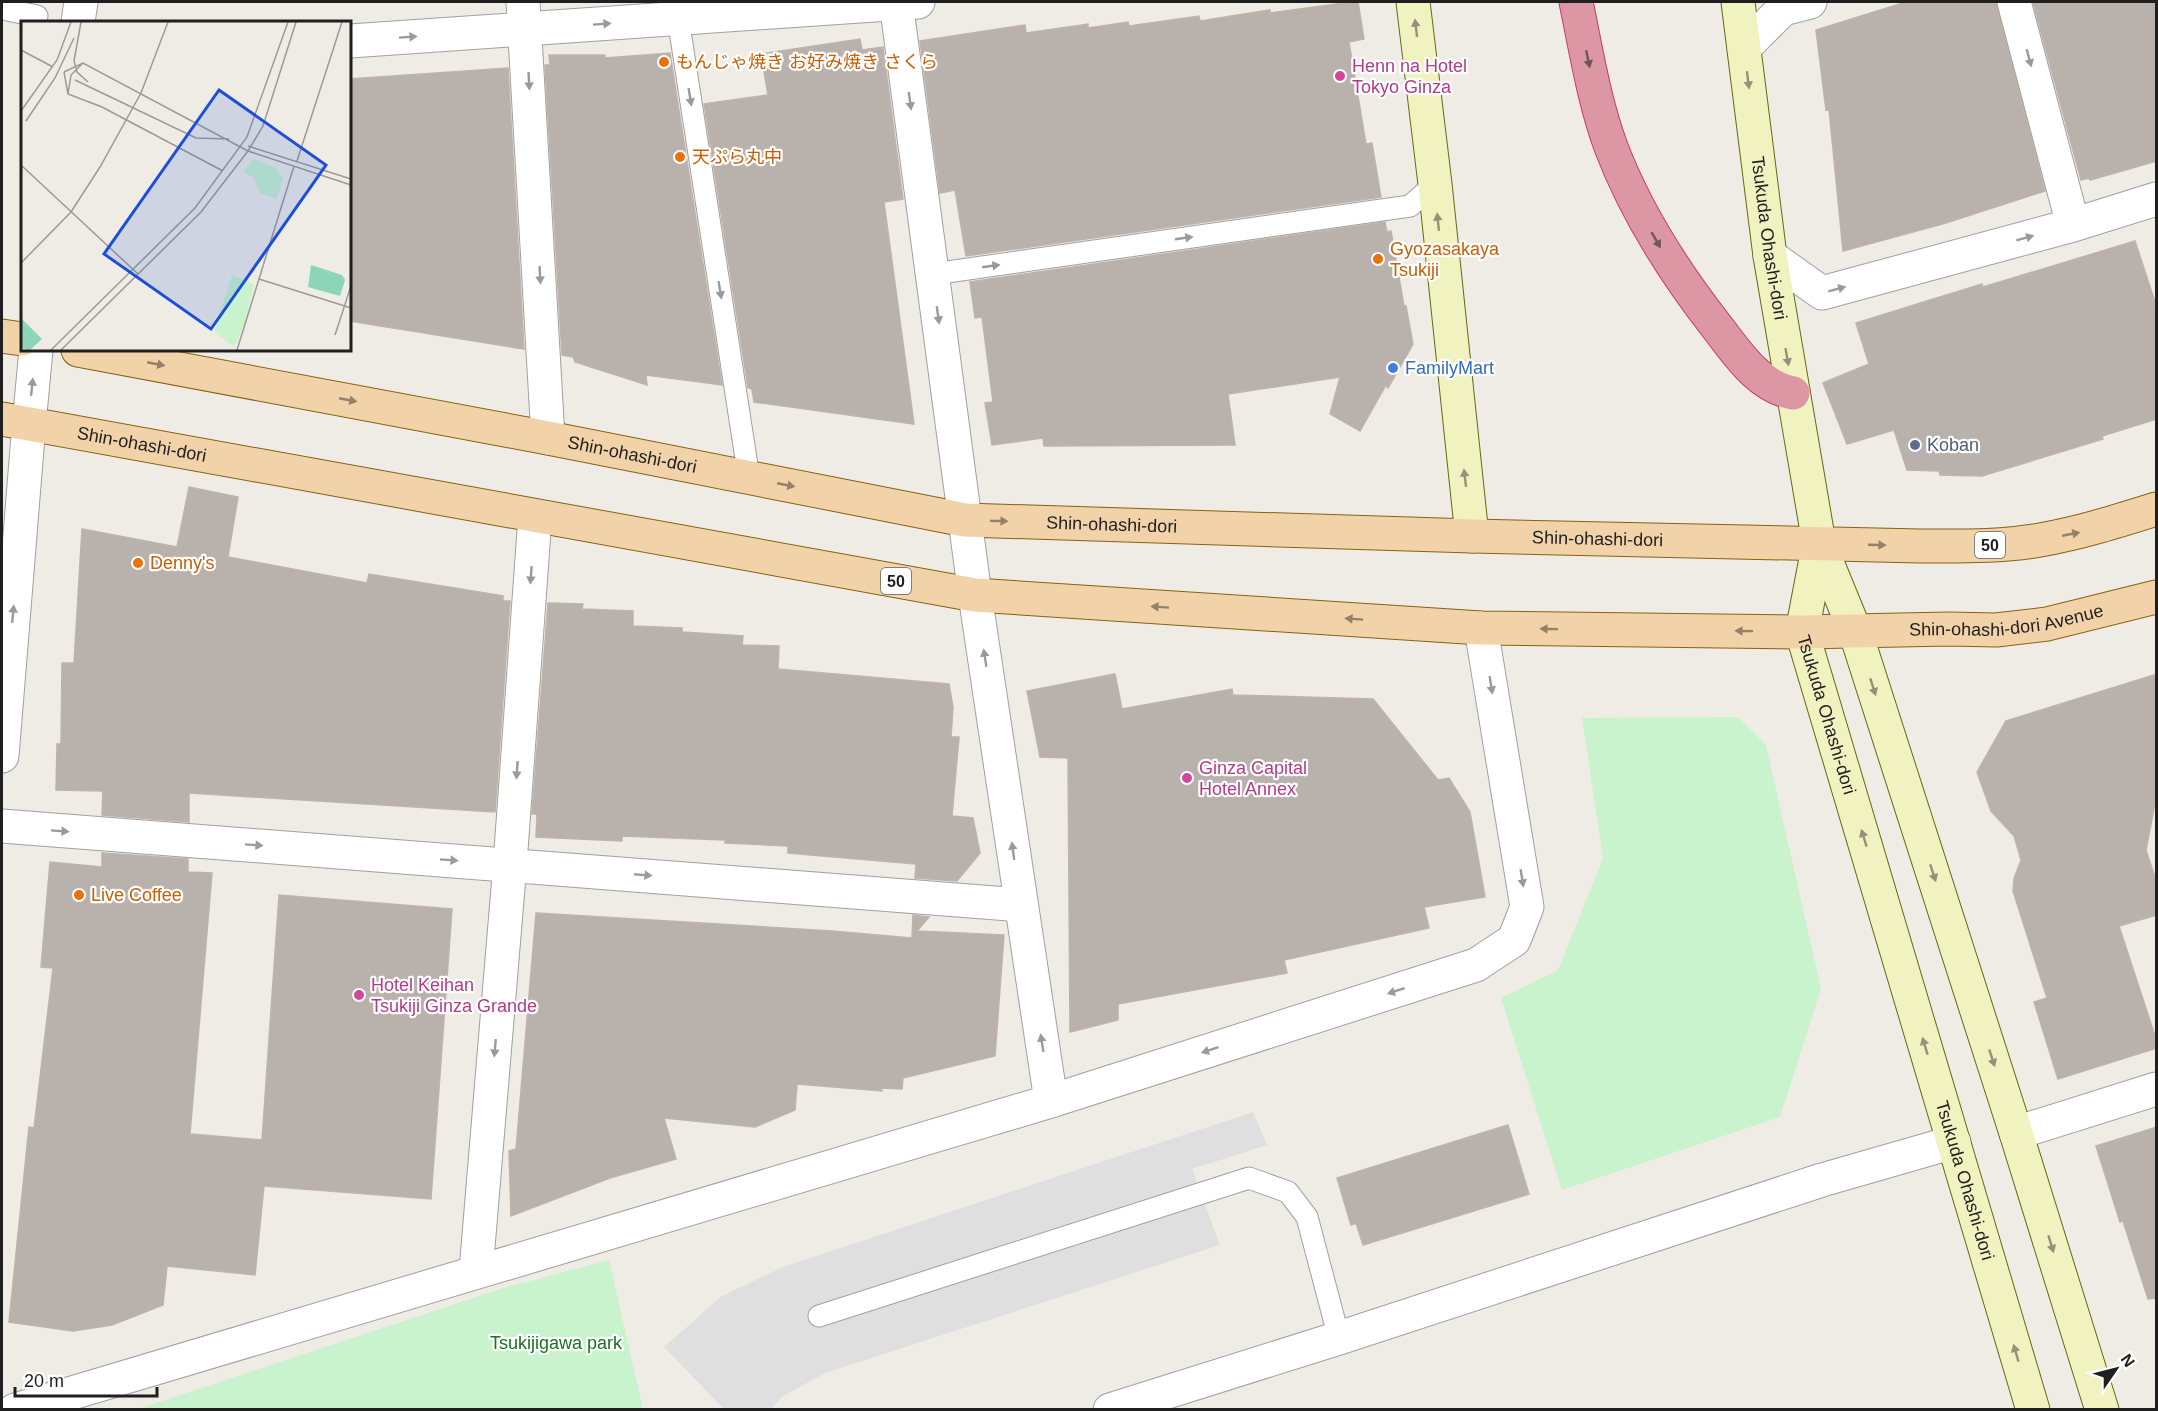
<svg xmlns="http://www.w3.org/2000/svg" width="2158" height="1411" viewBox="0 0 2158 1411" font-family="Helvetica,'Noto Sans JP',sans-serif">
  <style>
    .park { fill: #c8f3cc }
    .parking { fill: #dfdfdf }
    .building { fill: #b8b1ac; stroke: #bfb3aa; stroke-width: 1.5 }
    .lines { fill: none; stroke-linecap: round; stroke-linejoin: round }
    .service-casing { stroke: #a0a0a0; stroke-width: 23 }
    .minor-casing { stroke: #a0a0a0; stroke-width: 35 }
    .tertiary-casing { stroke: #a0a0a0; stroke-width: 35 }
    .secondary-casing { stroke: #616a11; stroke-width: 35 }
    .primary-casing { stroke: #896111; stroke-width: 35 }
    .motorway-casing { stroke: #c7396a; stroke-width: 35 }
    .service { stroke: #fff; stroke-width: 21 }
    .minor { stroke: #fff; stroke-width: 33 }
    .tertiary { stroke: #fff; stroke-width: 33 }
    .secondary { stroke: #f0f2c0; stroke-width: 33 }
    .primary { stroke: #f2d2a8; stroke-width: 33 }
    .motorway { stroke: #dd97a4; stroke-width: 33 }
    .oneway { fill: #9a9a9a }
    .oneway2 { fill: #929378 }
    .oneway3 { fill: #74555b }
    .oneway4 { fill: #93816a }
    .food-dot { fill: #e8710a; stroke: #fff; stroke-width: 2 }
    .hotel-dot { fill: #d1479c; stroke: #fff; stroke-width: 2 }
    .shop-dot { fill: #3f7fe0; stroke: #fff; stroke-width: 2 }
    .service-dot { fill: #5c6f8a; stroke: #fff; stroke-width: 2 }
    .labels { text-anchor: middle; stroke-width: 4.5; stroke-linejoin: round; paint-order: stroke }
    .shield { fill: #fff; stroke: #626262; stroke-width: 1.5 }
    .shield-label { font-size: 16px; font-weight: bold; fill: #1f1f1f }
    .food-label { font-size: 18px; fill: #c56008; stroke: #fff; text-anchor: start }
    .hotel-label { font-size: 18px; fill: #b23c85; stroke: #fff; text-anchor: start }
    .street-label { font-size: 18px; fill: #1f1f1f; stroke: #fff }
    .shop-label { font-size: 18px; fill: #366cbe; stroke: #fff; text-anchor: start }
    .service-label { font-size: 18px; fill: #4e5e75; stroke: #fff; text-anchor: start }
    .park-label { font-size: 18px; fill: #18721f; stroke: #fff }
    .inset-road { fill: none; stroke: #9c9a96; stroke-width: 1.5 }
    .view { fill: #1d4ed8; fill-opacity: 0.15; stroke: #1d4ed8; stroke-width: 3 }
    .inset-edge { fill: none; stroke: #1f1f1f; stroke-width: 3 }
  </style>
  <rect width="100%" height="100%" fill="#efece6"/>
  <path class="park" d="M1738 717 1766 745 1821 989 1780 1117 1562 1190 1501 998 1558 970 1603 858 1582 718Z
    M609 1260 643 1409H138L500 1289Z"/>
  <path class="parking" d="M1253 1112 1267 1145 1192 1169 1220 1245 825 1373 783 1396 771 1409H724L664 1347 722 1296 783 1267Z"/>
  <path class="building" d="M1351 2H1358L1364 39 1349 42 1366 144 1372 143 1381 197 966 256 955 190 940 193 920 41 1025 25 1026 33 1088 24V28L1128 22 1129 26 1199 16 1200 21 1270 10V13Z
    M1906 2H1996L2045 191 1946 223 1843 251 1829 109 1826 110 1816 30Z
    M2033 2H2157V161L2090 180 2089 178 2081 180Z
    M860 39 862 50 883 47 903 199 884 202 914 424 754 402 752 389 748 388 704 104 768 95 761 54Z
    M670 53 722 385 646 375 647 385 575 362 573 357 562 355 545 65H550L549 55H605V58Z
    M508 68 524 349 350 321V79Z
    M1385 222 1387 232 1391 231 1404 306H1406L1413 344 1388 388 1386 385 1360 431 1330 414 1340 377 1228 394 1235 445 1044 446 1043 438 992 445 985 403 993 402 982 317 975 318 970 282Z
    M2135 241 2157 308V419L2102 436 2103 439 1982 476 1940 475 1939 471 1907 470 1894 430 1847 444 1823 383 1869 364 1856 323 1982 284 1983 287Z
    M189 487 238 497 228 557 367 583 369 574 503 596V601H510L495 812 189 793V822L102 815 103 791 56 790 57 744H61L62 663H74L82 529 177 547Z
    M548 603 583 604 582 609 633 611V626L682 628V632L743 636 742 645 779 646 778 669 949 684 953 707 951 737H959L952 816 973 818 980 853 957 881 915 878 916 864 788 853V846L725 843V840L622 836V841L536 837 537 814H532Z
    M1115 674 1122 709 1232 689 1233 695 1373 699 1438 780 1449 778 1470 812 1485 897 1424 907 1429 928 1284 960 1287 973 1118 1004V1020L1070 1032 1068 758 1040 757 1027 691Z
    M2157 674V793L2146 850 2157 883V915L2119 926 2157 1042V1048L2058 1079 2034 1002 2047 998 2013 891 2014 879 2021 860 2014 836 1991 811 1977 772 2006 721Z
    M102 853 188 859V872L212 873 190 1134 262 1140 279 895 452 909 431 1199 264 1186 255 1275 167 1266 163 1305 112 1325 73 1331 9 1322 29 1127 34 1128 53 968 41 967 50 862 102 867Z
    M536 913 832 931 912 938 913 915 929 917 917 931 1004 935 995 1056 903 1078 902 1089 881 1088 882 1091 797 1084 795 1110 755 1127 664 1118 676 1159 610 1178 511 1216 509 1151 516 1149Z
    M1508 1125 1529 1194 1363 1245 1356 1223 1351 1225 1337 1178Z
    M2157 1127V1298L2148 1299 2123 1221 2120 1222 2096 1146Z"/>
  <g class="lines">
    <g class="service-casing">
      <path id="service" d="M2 9 37 16
        M678 18 749 478
        M933 274 1410 206 1435 184
        M819 1316 1249 1178 1288 1192 1307 1217 1339 1338"/>
    </g>
    <g class="minor-casing">
      <path id="minor" d="M523 2 548 438
        M896 2 975 595 1051 1101
        M2014 2 2073 225
        M350 41 918 2
        M1744 48 1783 9 1810 2
        M1770 256 1822 293 2073 225 2156 199
        M2 756 29 424
        M2 826 1021 905
        M476 1271 510 864 535 517
        M15 1410 1051 1101 1476 965 1514 940 1527 907 1481 628"/>
    </g>
    <g class="tertiary-casing">
      <path id="tertiary" d="M78 22 81 2
        M29 424 36 350
        M2016 1133 2156 1089
        M1110 1410 1339 1338 1822 1180 1954 1142"/>
    </g>
    <g class="secondary-casing">
      <g id="secondary">
        <path d="M1413 2 1435 184 1472 536"/>
        <path id="s1" d="M1738 2 1770 256 1819 543 1802 632 2033 1410"/>
        <path d="M1819 543 1855 631 2016 1133 2102 1410"/>
      </g>
    </g>
    <g class="primary-casing">
      <g id="primary">
        <path d="M2 336 22 339"/>
        <path id="s2" d="M78 350 548 438 965 520 1472 536 1920 546C1960 546 2001 547 2040 540 2080 533 2118 521 2156 509"/>
        <path id="s3" d="M2 419 975 595 1481 628 1802 632 1949 629 1996 630 2047 624 2156 597"/>
      </g>
    </g>
    <g class="motorway-casing">
      <path id="motorway" d="M1576 2C1586 50 1594 101 1611 147 1636 213 1674 272 1717 327 1738 354 1758 386 1793 393"/>
    </g>
    <use href="#service" class="service"/>
    <use href="#minor" class="minor"/>
    <use href="#tertiary" class="tertiary"/>
    <use href="#secondary" class="secondary"/>
    <use href="#primary" class="primary"/>
    <use href="#motorway" class="motorway"/>
  </g>
  <defs><path id="oneway-solid" d="M-6-.8H1V-3.2L6.5 0L1 3.2V.8H-6Z" transform="scale(1.5)"/></defs>
  <g class="oneway">
    <use href="#oneway-solid" transform="translate(602 24) rotate(-4)"/>
    <use href="#oneway-solid" transform="translate(408 37) rotate(-4)"/>
    <use href="#oneway-solid" transform="translate(2029 58) rotate(75)"/>
    <use href="#oneway-solid" transform="translate(529 81) rotate(87)"/>
    <use href="#oneway-solid" transform="translate(690 97) rotate(81)"/>
    <use href="#oneway-solid" transform="translate(910 101) rotate(82)"/>
    <use href="#oneway-solid" transform="translate(1184 238) rotate(-8)"/>
    <use href="#oneway-solid" transform="translate(2025 238) rotate(-15)"/>
    <use href="#oneway-solid" transform="translate(991 266) rotate(-8)"/>
    <use href="#oneway-solid" transform="translate(540 275) rotate(87)"/>
    <use href="#oneway-solid" transform="translate(1837 289) rotate(-15)"/>
    <use href="#oneway-solid" transform="translate(720 290) rotate(81)"/>
    <use href="#oneway-solid" transform="translate(938 315) rotate(82)"/>
    <use href="#oneway-solid" transform="translate(32 387) rotate(-84)"/>
    <use href="#oneway-solid" transform="translate(531 575) rotate(94)"/>
    <use href="#oneway-solid" transform="translate(13 614) rotate(-85)"/>
    <use href="#oneway-solid" transform="translate(985 658) rotate(-99)"/>
    <use href="#oneway-solid" transform="translate(1491 685) rotate(81)"/>
    <use href="#oneway-solid" transform="translate(517 770) rotate(94)"/>
    <use href="#oneway-solid" transform="translate(60 831) rotate(4)"/>
    <use href="#oneway-solid" transform="translate(254 845) rotate(4)"/>
    <use href="#oneway-solid" transform="translate(1013 851) rotate(-98)"/>
    <use href="#oneway-solid" transform="translate(449 860) rotate(4)"/>
    <use href="#oneway-solid" transform="translate(643 875) rotate(5)"/>
    <use href="#oneway-solid" transform="translate(1522 878) rotate(81)"/>
    <use href="#oneway-solid" transform="translate(1396 991) rotate(162)"/>
    <use href="#oneway-solid" transform="translate(1042 1043) rotate(-99)"/>
    <use href="#oneway-solid" transform="translate(495 1048) rotate(95)"/>
    <use href="#oneway-solid" transform="translate(1210 1050) rotate(162)"/>
  </g>
  <g class="oneway2">
    <use href="#oneway-solid" transform="translate(1416 28) rotate(-97)"/>
    <use href="#oneway-solid" transform="translate(1748 80) rotate(83)"/>
    <use href="#oneway-solid" transform="translate(1438 222) rotate(-96)"/>
    <use href="#oneway-solid" transform="translate(1787 357) rotate(80)"/>
    <use href="#oneway-solid" transform="translate(1465 478) rotate(-97)"/>
    <use href="#oneway-solid" transform="translate(1873 687) rotate(72)"/>
    <use href="#oneway-solid" transform="translate(1864 838) rotate(-107)"/>
    <use href="#oneway-solid" transform="translate(1933 873) rotate(72)"/>
    <use href="#oneway-solid" transform="translate(1925 1046) rotate(-107)"/>
    <use href="#oneway-solid" transform="translate(1992 1058) rotate(72)"/>
    <use href="#oneway-solid" transform="translate(2051 1244) rotate(73)"/>
    <use href="#oneway-solid" transform="translate(2016 1353) rotate(-106)"/>
  </g>
  <g class="oneway3">
    <use href="#oneway-solid" transform="translate(1588 59) rotate(78)"/>
    <use href="#oneway-solid" transform="translate(1656 240) rotate(60)"/>
  </g>
  <g class="oneway4">
    <use href="#oneway-solid" transform="translate(156 364) rotate(11)"/>
    <use href="#oneway-solid" transform="translate(348 400) rotate(11)"/>
    <use href="#oneway-solid" transform="translate(786 485) rotate(11)"/>
    <use href="#oneway-solid" transform="translate(999 521) rotate(1)"/>
    <use href="#oneway-solid" transform="translate(2071 534) rotate(-11)"/>
    <use href="#oneway-solid" transform="translate(1877 545) rotate(2)"/>
    <use href="#oneway-solid" transform="translate(1160 607) rotate(-176)"/>
    <use href="#oneway-solid" transform="translate(1354 619) rotate(-176)"/>
    <use href="#oneway-solid" transform="translate(1549 629) rotate(-179)"/>
    <use href="#oneway-solid" transform="translate(1744 631) rotate(-179)"/>
  </g>
  <g class="food-dot">
    <circle cx="664" cy="62" r="6"/>
    <circle cx="680" cy="157" r="6"/>
    <circle cx="1378" cy="259" r="6"/>
    <circle cx="138" cy="563" r="6"/>
    <circle cx="79" cy="895" r="6"/>
  </g>
  <g class="hotel-dot">
    <circle cx="1340" cy="76" r="6"/>
    <circle cx="1187" cy="778" r="6"/>
    <circle cx="359" cy="995" r="6"/>
  </g>
  <circle class="shop-dot" cx="1393" cy="368" r="6"/>
  <circle class="service-dot" cx="1915" cy="445" r="6"/>
  <g class="labels">
    <g class="shield">
      <rect x="1975" y="532" width="30" height="26" rx="4.5"/>
      <rect x="881" y="568" width="30" height="26" rx="4.5"/>
    </g>
    <g class="shield-label">
      <text x="1990" y="551">50</text>
      <text x="896" y="587">50</text>
    </g>
    <g class="food-label">
      <text x="676" y="68">もんじゃ焼き お好み焼き さくら</text>
      <text x="692" y="163">天ぷら丸中</text>
      <text x="1390" y="255">Gyozasakaya<tspan x="1390" dy="21">Tsukiji</tspan></text>
      <text x="150" y="569">Denny's</text>
      <text x="91" y="901">Live Coffee</text>
    </g>
    <g class="hotel-label">
      <text x="1352" y="72">Henn na Hotel<tspan x="1352" dy="21">Tokyo Ginza</tspan></text>
      <text x="1199" y="774">Ginza Capital<tspan x="1199" dy="21">Hotel Annex</tspan></text>
      <text x="371" y="991">Hotel Keihan<tspan x="371" dy="21">Tsukiji Ginza Grande</tspan></text>
    </g>
    <g class="street-label">
      <text dy="6" stroke="none"><textPath href="#s1" startOffset="238">Tsukuda Ohashi-dori</textPath></text>
      <text dy="6" stroke="none"><textPath href="#s3" startOffset="142">Shin-ohashi-dori</textPath></text>
      <text dy="6" stroke="none"><textPath href="#s2" startOffset="564">Shin-ohashi-dori</textPath></text>
      <text dy="6" stroke="none"><textPath href="#s2" startOffset="1050">Shin-ohashi-dori</textPath></text>
      <text dy="6" stroke="none"><textPath href="#s2" startOffset="1536">Shin-ohashi-dori</textPath></text>
      <text dy="6" stroke="none"><textPath href="#s3" startOffset="2022">Shin-ohashi-dori Avenue</textPath></text>
      <text dy="6" stroke="none"><textPath href="#s1" startOffset="724">Tsukuda Ohashi-dori</textPath></text>
      <text dy="6" stroke="none"><textPath href="#s1" startOffset="1210">Tsukuda Ohashi-dori</textPath></text>
    </g>
    <g class="shop-label">
      <text x="1405" y="374">FamilyMart</text>
    </g>
    <g class="service-label">
      <text x="1927" y="451">Koban</text>
    </g>
    <g class="park-label">
      <text x="556" y="1349">Tsukijigawa park</text>
    </g>
  </g>
  <g transform="translate(21 21)">
    <rect width="330" height="330" fill="#efece6"/>
    <path d="M233 138 255 147 262 157 256 178 239 172 233 157 222 151ZM211 254 233 263 224 301 213 326 193 311Z" fill="#c8f3cc"/>
    <path d="M290 244 321 254 324 259 319 275 287 266ZM0 297 21 318 9 329 0 327Z" fill="#8dd5b9"/>
    <path class="inset-road" d="M60 1 53 40 56 51 67 61M0 29 32 46M43 51 62 42 227 130 330 164M43 51 47 73 81 86 202 150M54 59 175 117 208 118M47 73 50 54 62 42M0 90 36 39 50 1M5 100 34 57 53 17M227 125 330 158M276 140 321 1M0 144 117 253M0 242 50 191 79 146 120 72 147 1M238 258 330 287M314 314 330 265M30 329 174 187 226 116 267 1M40 329 180 191 227 130 242 105 275 1M216 329 273 145"/>
    <path class="view" d="M198 69 305 144 190 308 83 233Z"/>
    <rect width="330" height="330" class="inset-edge"/>
  </g>
  <rect width="2158" height="1411" fill="none" stroke="#1f1f1f" stroke-width="6"/>
  <g transform="translate(2116 1369) rotate(55)" stroke="#ffffff" stroke-width="4.5" paint-order="stroke">
  <path d="M0-4.5L10 22L0 15L-10 22Z" fill="#1f1f1f"/>
  <text y="-9" font-size="16" font-weight="bold" text-anchor="middle" fill="#1f1f1f">N</text>
  </g>
  <path d="M15 1387v9h142v-9" fill="none" stroke="#1f1f1f" stroke-width="3"/>
  <text x="24" y="1387" font-size="18" fill="#1f1f1f" stroke="#ffffff" stroke-width="4.5" paint-order="stroke">20 m</text>
</svg>
